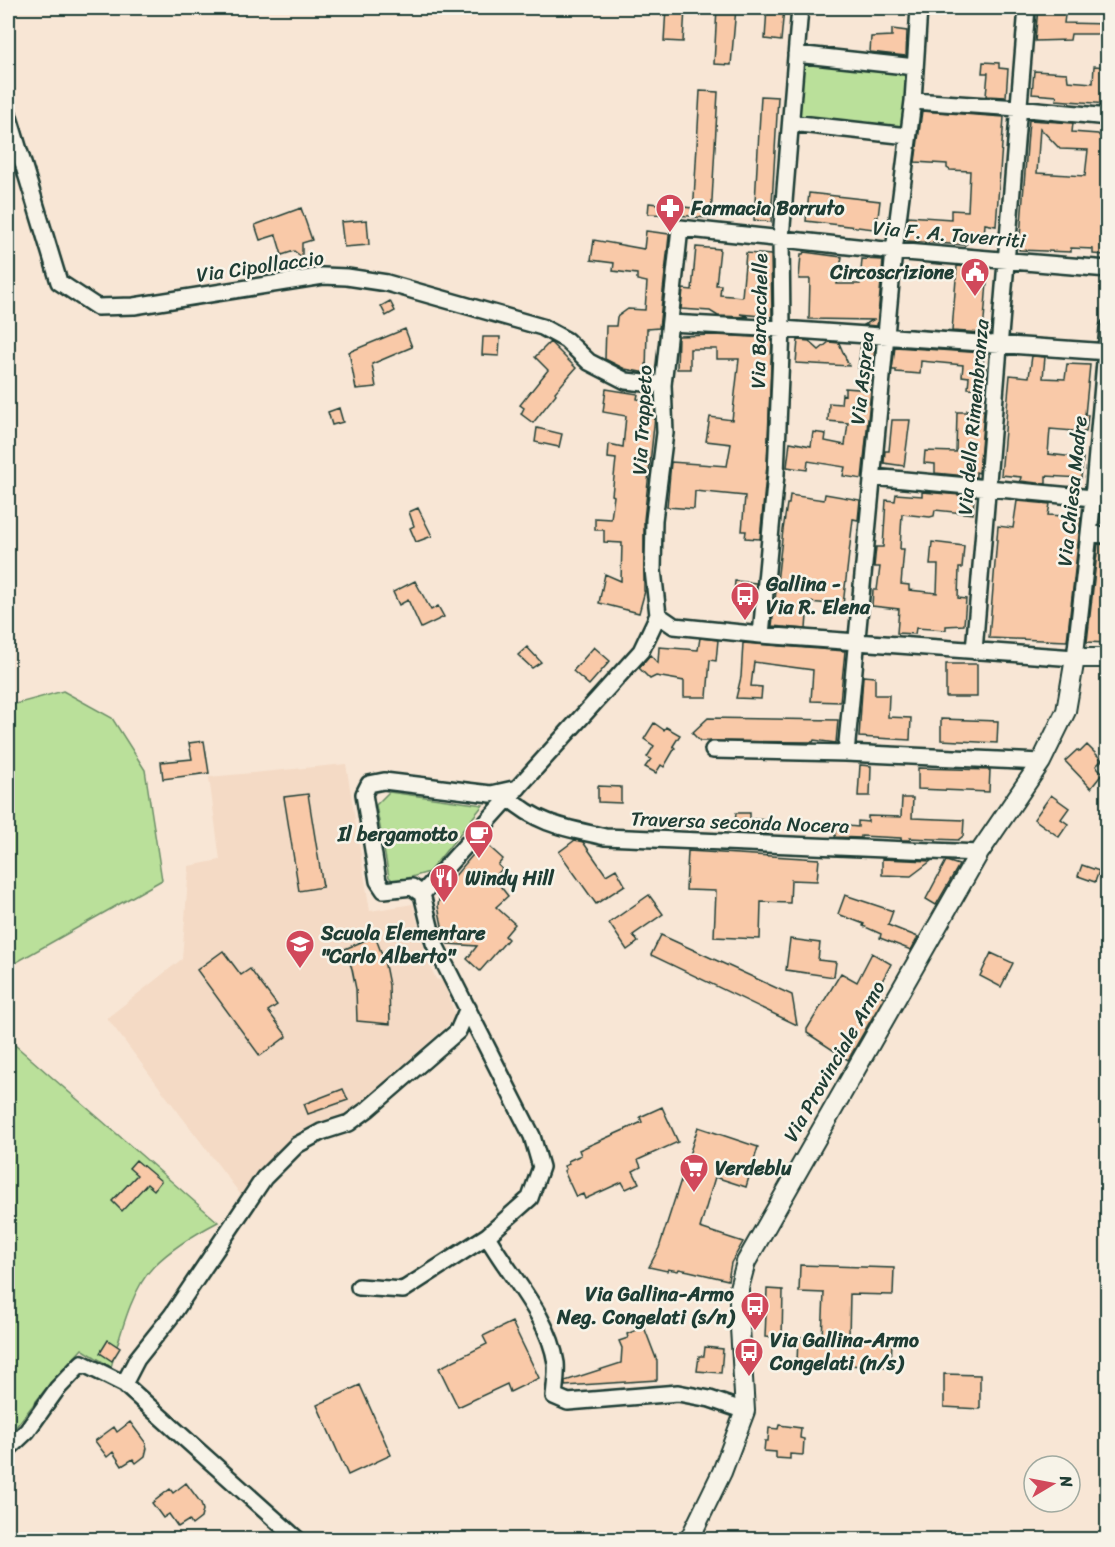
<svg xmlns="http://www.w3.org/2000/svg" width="1115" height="1547" viewBox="0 0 1115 1547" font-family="Sriracha,sans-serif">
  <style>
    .built { fill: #f4dac5 }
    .green { fill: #bae09a; stroke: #6c8e67; stroke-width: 1.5 }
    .building { fill: #f9c9a8; stroke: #1f3d34; stroke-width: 1.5; fill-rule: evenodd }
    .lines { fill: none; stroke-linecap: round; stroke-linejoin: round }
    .minor-casing { stroke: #1f3d34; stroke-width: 20 }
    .tertiary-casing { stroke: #1f3d34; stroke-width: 22 }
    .minor { stroke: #f7f3e8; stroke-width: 15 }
    .tertiary { stroke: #f7f3e8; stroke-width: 18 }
    .labels { text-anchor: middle; stroke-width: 5; stroke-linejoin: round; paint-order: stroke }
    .poi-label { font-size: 20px; font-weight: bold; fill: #1f3d34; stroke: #f7f3e8; text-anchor: start }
    .street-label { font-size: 20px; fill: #1f3d34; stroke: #f7f3e8 }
  </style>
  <rect width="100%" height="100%" fill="#f8e6d5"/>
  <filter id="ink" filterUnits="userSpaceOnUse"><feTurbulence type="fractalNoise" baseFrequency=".0167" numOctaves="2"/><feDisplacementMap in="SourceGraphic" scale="12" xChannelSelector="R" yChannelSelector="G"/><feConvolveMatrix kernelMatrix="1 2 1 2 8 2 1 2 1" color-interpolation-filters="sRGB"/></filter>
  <g filter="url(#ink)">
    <path class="built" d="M346 764 370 911 413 904 426 956 436 979 444 982 456 1018 349 1113 307 1128 290 1138 241 1195 107 1018 182 959 189 866 220 860 209 777Z"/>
    <path class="green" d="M799 58 910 70 904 131 794 118Z
      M63 691 112 718 145 770 162 880 8 967V706Z
      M389 792 483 805 429 872 394 882 389 877 376 805Z
      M8 1039 218 1222C195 1234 173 1247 154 1266 131 1289 120 1337 111 1367L82 1349 44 1391 8 1437Z"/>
    <path class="building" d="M666 8H685L683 42 664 41Z
      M717 8H736L731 65 714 64Z
      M767 8H784L781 41 765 39Z
      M1038 8H1066L1064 23 1107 24V34H1071L1070 40 1035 41Z
      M892 29 907 31 906 56 870 52 871 37 892 36Z
      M983 62 999 63V68L1008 69 1006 97 986 96 988 73H982Z
      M1094 66 1107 67V104L1056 100 1057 96 1032 94 1034 71 1067 73 1068 81 1093 83Z
      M700 91 718 92 711 218 693 217Z
      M761 96 778 97 771 222 754 220Z
      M922 111 1004 117 996 226 985 224 984 235 978 234 965 245 906 241 908 216 951 219V210L968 211 970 171 950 170 947 168V164L915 162Z
      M1029 120 1073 123 1072 132 1098 134 1106 144 1104 168H1107V208L1104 255 1093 254V249L1071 248V252L1019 250ZM1040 128 1060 149 1088 150 1085 176 1037 173Z
      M809 193 880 201 878 217H875L874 229 806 221Z
      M649 203 692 208 691 216 648 214Z
      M301 208 312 240 302 243V257L294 251 282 255 276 235 260 240 255 225Z
      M367 220 369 245 344 247 341 222Z
      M646 231 669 234V236L659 328 647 329 646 373 625 369 605 359 606 326H616L617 317 628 309 645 310 647 282 637 280V274L613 271 614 263 591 260 594 240 644 249Z
      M696 247 720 249 716 285H721L720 295 742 297 746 253 771 255 772 317 740 314 749 317 718 316 710 311 681 309 683 289 692 290Z
      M804 252 842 257 837 284H860L862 259 883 260 877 326 864 325 873 320 809 319 810 279H799L801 254H803Z
      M957 266 988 269 983 333 952 331Z
      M390 301 395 311 386 316 381 306Z
      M405 329 412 347 372 364 376 387 356 389 349 352Z
      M715 335 772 338 767 465 760 539 745 538 746 531H742L745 496 695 491 694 509 667 507 671 462 727 466 731 444 706 441 710 417 732 420 739 359H717V349H690V369H677L678 336Z
      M483 337H500L499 356 482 355Z
      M798 340 809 341 819 350 829 342 839 343 849 366 796 363Z
      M550 342 576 368 555 392 556 394 533 423 521 414 524 408 520 405 548 370 535 357Z
      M861 344 875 345 873 369 858 368Z
      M895 347 984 353 983 365 986 366 985 389 968 388 969 377 962 376 963 365 921 361 920 374 896 372V370H892Z
      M1032 356 1045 357 1043 378 1065 379 1067 364 1090 365 1085 415H1088L1086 432 1050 429 1048 454 1083 458 1081 478 1046 476V484L1020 481 1021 477 1001 475 1010 375 1029 377Z
      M845 388 871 390 862 479 843 476 845 467 808 461 807 470 787 467 790 442 811 446 813 432 826 434 825 441 845 445 848 423 828 421 829 403 841 404 842 394 845 395Z
      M606 389 638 394 637 399 654 402 655 416 644 520V591H645L639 613 599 603 605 574 621 581 622 543 604 542V530H595V518L611 519 614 496 612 495 616 459 608 458 609 444 623 447 626 416 603 412Z
      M339 408 343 422 332 425 328 412Z
      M967 410H984L979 473 976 472V477L935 473V464L924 463 925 451 956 452 957 412H967Z
      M892 420H910L904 466 884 463 885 451H889Z
      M537 428 562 434 559 447 535 442Z
      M922 492 974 496 973 514 935 510 934 516 930 517 902 514 900 549H904L901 584 909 585V590L937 593 938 565H930L932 542 964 546 962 568H959L958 598 966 599 964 625 946 626V630L916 628 915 634 897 633 899 609 872 606 873 590H877L880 567H874L876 547H883L886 500 895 501 896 494 922 496Z
      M825 494 860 500 858 520 853 519 843 605 808 602 806 629 772 626 783 530 787 504H789L790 495 824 500Z
      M1017 501 1050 504 1048 515 1081 517 1067 641 989 638 998 526 1013 528Z
      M418 508 432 536 416 542 410 528 414 526 409 512Z
      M1098 544 1107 545V643L1087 642Z
      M415 581 431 610 438 606 444 617 421 628 408 600 399 605 393 592Z
      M735 581 756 583 754 606 743 605V601L739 600 740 594 734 593Z
      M700 638 718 640 716 661 710 660 707 697H684V681L656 676 650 679 639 668 650 655 658 663 659 647 698 650Z
      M743 643 845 651 840 702 811 701 813 670 754 662 751 686 762 687 761 699 736 698 741 677Z
      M527 647 541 662 532 668 518 655Z
      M594 647 610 661 589 685 573 671Z
      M946 664H977V697H946Z
      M863 676 875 677V695H889L888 717 911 718 910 740 859 737Z
      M708 718 838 720 836 743 814 740 813 742 700 741 692 733Z
      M941 719 998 721 997 743 941 740Z
      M654 723 664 730 666 727 680 735 673 746 675 748 664 767 661 765 656 773 645 767 651 759 647 757 654 746 644 739Z
      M204 741 209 773 163 779 161 762 192 759 189 743Z
      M1087 745 1102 760 1096 766 1103 773 1091 788 1065 761 1077 750 1080 752Z
      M860 765 871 766 870 796H858Z
      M918 768 990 770 989 792 918 789Z
      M598 786 621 787V803L598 802Z
      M308 794 323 887 299 891 284 797Z
      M1051 795 1069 808 1061 819 1068 824 1059 837 1034 819Z
      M902 798H913L912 818 964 820 963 836 958 840 910 838V840H901V838L861 836V838L835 837 837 825 858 827V821L868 822V816L901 817Z
      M736 813H750V819L769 820 768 834 734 833Z
      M575 840 583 842 606 875 616 869 625 885 596 904 559 852Z
      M484 842 503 859 498 865 502 869 494 878 508 896 496 907 515 924 505 936 508 939 480 971 467 959 477 946 448 944 445 941 438 906 440 893Z
      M688 851 819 859 817 881 791 880 790 903 761 902 760 939 714 937 716 891 686 890Z
      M882 859 931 861 911 876 882 875Z
      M946 861 959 865 936 905 926 899Z
      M1082 865 1099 871 1095 882 1078 876Z
      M649 895 663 914 633 935 638 942 627 950 609 923Z
      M845 895 893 911 888 925 918 937 911 950 880 938 881 934 863 926 864 924 838 914Z
      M661 935 792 995 797 1025 651 955Z
      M375 936 384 960 389 985 390 1024 357 1021 356 989 352 969 345 949Z
      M790 939 820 943 818 960 836 962 834 977 786 970Z
      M223 951 241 975 250 969 277 1005 268 1011 287 1036 260 1056 197 970Z
      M872 953 891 964 880 985 882 986 878 994 884 997 848 1060 807 1033V1029L841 973 857 982Z
      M991 953 1013 963 1001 987 980 976Z
      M343 1089 348 1100 308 1114 304 1104Z
      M662 1107 678 1142 638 1160 641 1167 633 1171 639 1183 626 1189 622 1182 585 1199 583 1194 576 1197 564 1171 566 1169 564 1166 569 1164 568 1161 581 1155 579 1150 642 1122 640 1117Z
      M698 1127 758 1147 746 1187 715 1177 700 1228 743 1242 731 1263 728 1280 689 1271 679 1269 678 1271 668 1269 667 1271 649 1267 659 1248Z
      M136 1160 161 1181 154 1190 147 1184 122 1211 112 1201 137 1175 129 1168Z
      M800 1265 894 1268 893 1295 850 1294 849 1338 892 1340 891 1367 797 1363 798 1337 822 1338 824 1293 799 1292Z
      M767 1289 783 1290 782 1338 765 1337Z
      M512 1322 539 1378 510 1392 507 1384 458 1407 439 1368 487 1344 483 1336Z
      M644 1327 657 1361V1380L565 1386V1381L621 1363 622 1348 619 1341 628 1338 627 1334Z
      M108 1340 120 1348 112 1361 100 1353Z
      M705 1347 723 1349 721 1373 697 1371 699 1356H704Z
      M944 1374 980 1375V1409L944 1407Z
      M360 1385 391 1455 348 1475 317 1405Z
      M130 1422 145 1442 147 1448 145 1456 136 1463 133 1459 122 1466 113 1452 107 1457 95 1441 114 1427 117 1432Z
      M779 1425 801 1428 800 1438 804 1439 803 1455 790 1454V1459L776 1458V1452L764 1451 765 1441H768L769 1428 778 1429Z
      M186 1483 201 1503 203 1510 201 1518 192 1525 189 1520 178 1527 169 1514 163 1518 152 1503 170 1489 173 1493Z"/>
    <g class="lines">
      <g class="minor-casing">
        <path id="minor" d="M796 54 915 67
          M913 101 1018 108 1108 117
          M8 114 59 282 97 307 134 306 323 276 347 277 387 283 542 327 566 340 589 362 626 381 663 385
          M791 123 908 136
          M670 323 782 329 1108 352
          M873 477 1093 498
          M1089 534 1108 535
          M658 615 653 570 654 520 665 433 663 385 680 228 894 251 1108 269
          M761 635 776 474 782 329 781 238 800 8
          M974 651 1027 8
          M713 750 846 753 1041 762
          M846 753 894 251 913 101 919 8
          M518 788 491 794 384 781 369 784 364 794 378 881 384 890 412 887 422 894 641 651 658 615 674 626 761 635 1075 658 1093 498 1108 328
          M509 798C539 825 567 828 605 837L979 853
          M422 894 434 943 532 1136 541 1167 530 1198 487 1236C510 1277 549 1316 556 1363 557 1373 555 1386 554 1396L568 1402 678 1393 710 1399 745 1411
          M359 1287 403 1290 487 1236
          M124 1384 298 1540
          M8 1449 27 1431 57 1389 82 1363 124 1384 137 1359 172 1315 264 1178 297 1145 321 1132 349 1123 368 1109 458 1031 468 1008"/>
      </g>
      <g class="tertiary-casing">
        <path id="tertiary" d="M689 1540 722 1472 745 1411 739 1311V1288L746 1262 979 853 1041 762 1066 711 1075 658H1108"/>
      </g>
      <use href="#minor" class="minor"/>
      <use href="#tertiary" class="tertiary"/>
    </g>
  </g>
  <defs>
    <g id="pharmacy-pin" transform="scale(1.5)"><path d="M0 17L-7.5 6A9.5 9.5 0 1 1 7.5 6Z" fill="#d1495b" stroke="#f7f3e8"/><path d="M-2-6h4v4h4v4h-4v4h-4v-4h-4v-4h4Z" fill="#fff"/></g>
    <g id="civic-pin" transform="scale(1.5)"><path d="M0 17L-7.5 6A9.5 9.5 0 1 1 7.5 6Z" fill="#d1495b" stroke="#f7f3e8"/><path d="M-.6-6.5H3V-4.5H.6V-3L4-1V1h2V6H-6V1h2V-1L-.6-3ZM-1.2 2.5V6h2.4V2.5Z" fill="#fff"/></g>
    <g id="bus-pin" transform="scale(1.5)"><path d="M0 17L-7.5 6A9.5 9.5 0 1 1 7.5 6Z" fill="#d1495b" stroke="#f7f3e8"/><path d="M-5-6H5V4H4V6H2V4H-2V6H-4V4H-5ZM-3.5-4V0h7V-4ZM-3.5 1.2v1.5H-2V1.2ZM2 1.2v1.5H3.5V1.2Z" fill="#fff"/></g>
    <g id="cafe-pin" transform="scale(1.5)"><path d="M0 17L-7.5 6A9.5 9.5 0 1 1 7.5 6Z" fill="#d1495b" stroke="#f7f3e8"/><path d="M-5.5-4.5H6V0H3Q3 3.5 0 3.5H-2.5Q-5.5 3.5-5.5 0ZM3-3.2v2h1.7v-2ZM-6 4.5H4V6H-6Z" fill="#fff"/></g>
    <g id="restaurant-pin" transform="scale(1.5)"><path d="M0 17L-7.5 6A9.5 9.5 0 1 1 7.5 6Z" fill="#d1495b" stroke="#f7f3e8"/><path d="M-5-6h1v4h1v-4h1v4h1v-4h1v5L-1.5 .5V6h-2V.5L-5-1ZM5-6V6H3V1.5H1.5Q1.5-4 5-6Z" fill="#fff"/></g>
    <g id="school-pin" transform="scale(1.5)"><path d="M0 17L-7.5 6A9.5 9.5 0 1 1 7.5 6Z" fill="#d1495b" stroke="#f7f3e8"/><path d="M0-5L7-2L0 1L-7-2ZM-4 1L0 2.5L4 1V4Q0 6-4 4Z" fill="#fff"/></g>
    <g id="supermarket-pin" transform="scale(1.5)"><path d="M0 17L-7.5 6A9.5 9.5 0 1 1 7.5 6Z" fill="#d1495b" stroke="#f7f3e8"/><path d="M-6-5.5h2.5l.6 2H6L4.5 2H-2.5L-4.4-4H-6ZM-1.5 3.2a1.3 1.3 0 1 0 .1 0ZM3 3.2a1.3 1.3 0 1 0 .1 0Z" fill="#fff"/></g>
  </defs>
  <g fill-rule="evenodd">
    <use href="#pharmacy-pin" x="670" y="208"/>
    <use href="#civic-pin" x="975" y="272"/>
    <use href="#bus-pin" x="745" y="596"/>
    <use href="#cafe-pin" x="479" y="834"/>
    <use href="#restaurant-pin" x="444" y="878"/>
    <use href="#school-pin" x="300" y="944"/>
    <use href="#supermarket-pin" x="694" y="1168"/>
    <use href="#bus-pin" x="755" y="1306"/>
    <use href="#bus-pin" x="749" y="1352"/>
  </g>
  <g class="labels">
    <g class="poi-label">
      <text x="691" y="215">Farmacia Borruto</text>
      <text x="954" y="279" text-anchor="end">Circoscrizione</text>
      <text x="766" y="591">Gallina -<tspan x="766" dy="23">Via R. Elena</tspan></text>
      <text x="458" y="841" text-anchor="end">Il bergamotto</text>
      <text x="465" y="885">Windy Hill</text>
      <text x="321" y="940">Scuola Elementare<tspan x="321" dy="23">"Carlo Alberto"</tspan></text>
      <text x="715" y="1175">Verdeblu</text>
      <text x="734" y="1301" text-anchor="end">Via Gallina-Armo<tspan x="734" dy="23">Neg. Congelati (s/n)</tspan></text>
      <text x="770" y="1347">Via Gallina-Armo<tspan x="770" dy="23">Congelati (n/s)</tspan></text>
    </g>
    <g class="street-label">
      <text transform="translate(949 234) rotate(5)" y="7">Via F. A. Taverriti</text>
      <text transform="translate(260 266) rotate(-8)" y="7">Via Cipollaccio</text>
      <text transform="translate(759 321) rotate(-89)" y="7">Via Baracchelle</text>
      <text transform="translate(862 378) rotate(-84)" y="7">Via Asprea</text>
      <text transform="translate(973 417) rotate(-85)" y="7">Via della Rimembranza</text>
      <text transform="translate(642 420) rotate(-87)" y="7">Via Trappeto</text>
      <text transform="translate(1072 491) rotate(-84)" y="7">Via Chiesa Madre</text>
      <text transform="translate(740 822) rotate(2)" y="7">Traversa seconda Nocera</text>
      <text transform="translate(834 1061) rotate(-60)" y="7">Via Provinciale Armo</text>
    </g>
  </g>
  <rect width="1115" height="1547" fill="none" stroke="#f7f3e8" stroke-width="30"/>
  <rect x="15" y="15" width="1085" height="1517" fill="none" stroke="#1f3d34" stroke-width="2" filter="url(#ink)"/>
  <g transform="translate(1052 1484) rotate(80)"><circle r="28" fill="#f7f3e8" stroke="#a1aaa0" stroke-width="1.5"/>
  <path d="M0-4.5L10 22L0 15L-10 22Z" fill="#d1495b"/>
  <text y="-9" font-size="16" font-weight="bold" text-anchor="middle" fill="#1f3d34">N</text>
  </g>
</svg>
